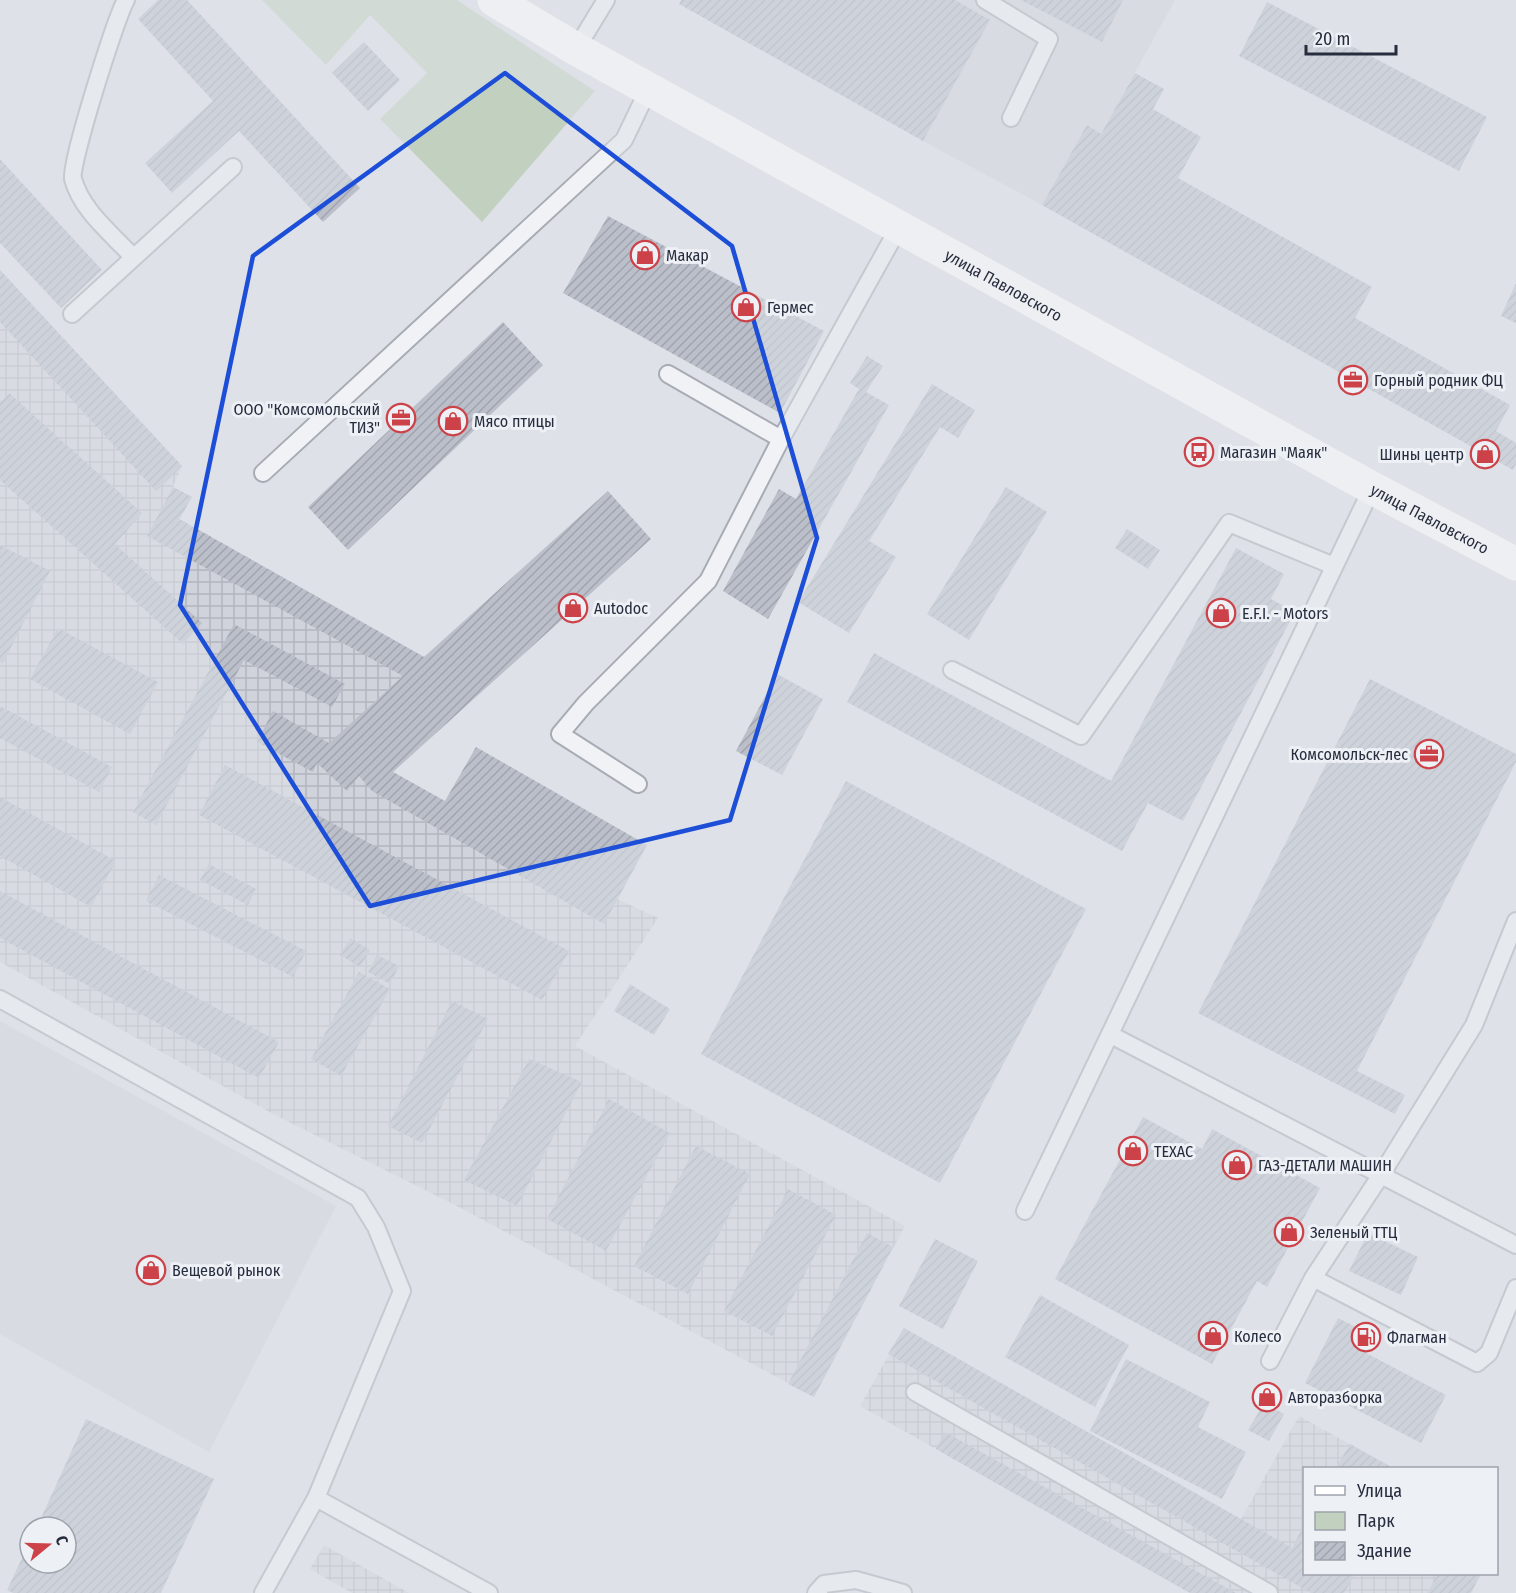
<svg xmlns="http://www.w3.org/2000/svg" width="1516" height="1593" viewBox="0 0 1516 1593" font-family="'Fira Sans Condensed',sans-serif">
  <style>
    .built { fill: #d0d3dc }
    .industrial { fill: url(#industrial-grid) }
    .green { fill: #c2d1bf }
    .building { fill: url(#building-hatch) }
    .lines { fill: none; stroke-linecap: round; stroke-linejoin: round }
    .lane-casing { stroke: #a7abb4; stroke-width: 20 }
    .lane { stroke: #f0f2f6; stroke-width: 16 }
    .secondary { stroke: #fff; stroke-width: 33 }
    .marked { fill: none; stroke: #1d4ed8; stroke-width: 4.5; stroke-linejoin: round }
    .labels { text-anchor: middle; stroke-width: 6; stroke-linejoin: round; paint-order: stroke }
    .poi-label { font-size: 16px; fill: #272d3e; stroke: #edf0f5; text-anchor: start }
    .street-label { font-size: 16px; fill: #272d3e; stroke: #edf0f5 }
  </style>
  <defs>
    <pattern id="industrial-grid" width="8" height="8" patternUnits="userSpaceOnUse" patternTransform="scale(1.5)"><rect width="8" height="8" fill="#d0d3dc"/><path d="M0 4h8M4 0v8" fill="none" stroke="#b3b5be"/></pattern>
    <pattern id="building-hatch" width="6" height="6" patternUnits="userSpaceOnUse" patternTransform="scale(1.5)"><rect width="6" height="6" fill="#bbbfca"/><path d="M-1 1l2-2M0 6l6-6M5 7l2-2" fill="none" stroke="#a1a4af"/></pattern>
  </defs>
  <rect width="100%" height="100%" fill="#dee1e7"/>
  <path class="built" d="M681 0H1175L1101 134 1087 126 1042 205 923 141Z
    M0 1021 336 1206 209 1452 0 1334Z"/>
  <path class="industrial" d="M0 270 182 466 173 487 192 497 180 519 424 657 330 743 372 790 393 772 617 899 658 918 575 1046 905 1226 814 1397 455 1205 275 1115 0 962Z
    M904 1328 1241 1519 1299 1416 1393 1468H1304V1574H1481L1471 1593H1190L860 1406Z
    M324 1545 409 1593H352L310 1569Z"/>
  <path class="green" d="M262 0H457L595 91 482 222 380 119 427 73 370 15 326 65Z"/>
  <path class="building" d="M158 0H187L360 188 323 222 239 131 172 193 145 163 213 101 138 19Z
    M681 0H955L990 20 923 141 679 4Z
    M1021 0H1123L1102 42Z
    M1267 2 1487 117 1459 171 1239 56Z
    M364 42 400 80 368 111 332 73Z
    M1135 73 1164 89 1153 109 1201 137 1178 178 1372 287 1355 318 1510 405 1496 431 1516 443V464L1513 470 1042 205 1087 125 1101 134Z
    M0 159 102 270 61 308 0 243Z
    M608 216 824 331 780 413 563 293Z
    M0 270 182 466 156 491 0 322Z
    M1516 283V323L1501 316Z
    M503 322 543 365 348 550 308 507Z
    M867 356 883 366 866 392 889 405 768 619 723 591 779 489 796 499 859 389 850 383Z
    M932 384 975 410 958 438 940 427 869 541 896 557 849 633 798 602Z
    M9 393 142 513 115 544 202 623 183 644 0 480V403Z
    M173 487 192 497 179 519 424 657 608 491 651 539 393 772 445 801 476 747 647 845 604 924 372 791 359 776 347 791 317 763 313 772 257 742 273 711 329 743 403 676 147 536Z
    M1006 487 1047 512 969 640 927 614Z
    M1127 529 1160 550 1148 569 1115 548Z
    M0 545 50 571 3 663 0 662Z
    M1236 548 1284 574 1271 599 1295 612 1183 821 1148 803 1122 851 847 702 874 653 1111 781Z
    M234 624 345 684 332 707 244 660 156 825 133 812Z
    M58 628 158 682 130 734 30 679Z
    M777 674 823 699 782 775 736 751Z
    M1370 679 1516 754V762L1357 1071 1405 1095 1395 1114 1198 1013Z
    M0 706 112 767 99 792 0 738Z
    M225 765 569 951 542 1000 199 815Z
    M846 781 1086 909 940 1183 701 1054Z
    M0 797 116 861 91 907 0 856Z
    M209 864 256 889 248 905 200 880Z
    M159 875 306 951 293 977 146 901Z
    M0 891 279 1042 259 1078 0 938Z
    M350 938 370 950 360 967 340 955Z
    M377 955 399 966 390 984 368 972Z
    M359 972 390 989 341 1076 311 1059Z
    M630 984 670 1009 654 1035 614 1011Z
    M452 1001 488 1019 422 1143 388 1126Z
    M529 1059 582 1082 517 1206 464 1180Z
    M609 1099 670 1133 606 1251 547 1219Z
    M1143 1117 1202 1149 1212 1129 1320 1188 1267 1287 1257 1281 1212 1364 1055 1279Z
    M696 1146 750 1174 688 1294 634 1266Z
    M788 1189 836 1215 772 1336 724 1311Z
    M867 1233 893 1247 814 1397 788 1384Z
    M1368 1233 1418 1257 1401 1295 1349 1271Z
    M935 1239 978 1261 943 1329 899 1306Z
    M1040 1295 1129 1345 1095 1407 1005 1357Z
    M1338 1318 1374 1336 1366 1353 1446 1395 1421 1443 1305 1383Z
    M904 1328 1292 1548 1304 1525V1574H1355L1344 1593H1311L888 1354Z
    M1126 1359 1210 1402 1198 1427 1246 1452 1222 1499 1090 1431Z
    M1264 1403 1284 1414 1269 1441 1248 1430Z
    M86 1419 214 1479 161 1593H13L7 1590 30 1541V1563H66V1527H37Z
    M945 1432 1236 1593H1190L936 1449Z
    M1350 1444 1393 1468H1336Z
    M1438 1574H1481L1471 1593H1427Z"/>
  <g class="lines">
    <g class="lane-casing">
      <path id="lane" d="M126 0C116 17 69 166 73 179 82 211 111 233 133 257
        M985 0 1049 39 1011 118
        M576 49 606 0
        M72 314 233 167
        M668 374 781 439
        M263 473 624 140 649 88
        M952 670 1081 736 1229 523 1334 566
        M638 784 560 734 586 703 708 581 781 439 899 227
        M0 999 358 1198 376 1227 402 1291 316 1498
        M1111 1035 1516 1245
        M1025 1211 1372 488
        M1313 1278 1477 1363 1489 1353 1516 1288
        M1270 1361 1313 1278 1381 1175 1474 1025 1516 921
        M915 1392 1269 1593
        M263 1593 316 1498 489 1593
        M816 1593 824 1584 856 1580 903 1593"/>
    </g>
    <use href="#lane" class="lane"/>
    <path class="secondary" id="s1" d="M494 0 576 49 1372 488 1516 564"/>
  </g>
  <path d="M0 0H1516V1593H0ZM505 73 732 246 817 538 730 820 370 906 180 605 253 256Z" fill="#dee1e7" fill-opacity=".55" fill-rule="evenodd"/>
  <path class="marked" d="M505 73 732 246 817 538 730 820 370 906 180 605 253 256Z"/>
  <defs>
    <g id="shop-ring" transform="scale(1.5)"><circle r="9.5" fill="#edf0f5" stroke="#cd4249" stroke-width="1.5"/><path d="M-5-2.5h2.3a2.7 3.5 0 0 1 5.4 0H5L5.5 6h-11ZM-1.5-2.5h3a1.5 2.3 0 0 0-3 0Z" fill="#cd4249"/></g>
    <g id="office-ring" transform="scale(1.5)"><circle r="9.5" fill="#edf0f5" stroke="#cd4249" stroke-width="1.5"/><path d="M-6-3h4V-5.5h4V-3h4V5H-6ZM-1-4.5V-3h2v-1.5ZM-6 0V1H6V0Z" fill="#cd4249"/></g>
    <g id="bus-ring" transform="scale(1.5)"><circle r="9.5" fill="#edf0f5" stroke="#cd4249" stroke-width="1.5"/><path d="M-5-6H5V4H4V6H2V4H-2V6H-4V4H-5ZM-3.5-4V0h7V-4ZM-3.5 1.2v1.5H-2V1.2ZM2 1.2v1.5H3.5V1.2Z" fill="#cd4249"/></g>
    <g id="fuel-ring" transform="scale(1.5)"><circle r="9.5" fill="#edf0f5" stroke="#cd4249" stroke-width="1.5"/><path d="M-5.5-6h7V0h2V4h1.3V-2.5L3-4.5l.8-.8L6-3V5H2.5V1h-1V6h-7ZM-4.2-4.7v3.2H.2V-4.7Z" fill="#cd4249"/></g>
  </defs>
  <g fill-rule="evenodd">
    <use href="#shop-ring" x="645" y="255"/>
    <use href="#shop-ring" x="746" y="307"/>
    <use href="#office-ring" x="1353" y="380"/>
    <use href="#office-ring" x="401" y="418"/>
    <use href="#shop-ring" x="453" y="421"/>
    <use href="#bus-ring" x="1199" y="452"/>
    <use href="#shop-ring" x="1485" y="454"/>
    <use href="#shop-ring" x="573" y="608"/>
    <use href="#shop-ring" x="1221" y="613"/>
    <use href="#office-ring" x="1429" y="754"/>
    <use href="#shop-ring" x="1133" y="1151"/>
    <use href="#shop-ring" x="1237" y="1165"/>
    <use href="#shop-ring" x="1289" y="1232"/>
    <use href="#shop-ring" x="151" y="1270"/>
    <use href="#shop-ring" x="1213" y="1336"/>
    <use href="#fuel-ring" x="1366" y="1337"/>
    <use href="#shop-ring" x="1267" y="1397"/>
  </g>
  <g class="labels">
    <g class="poi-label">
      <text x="666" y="261">Макар</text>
      <text x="767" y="313">Гермес</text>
      <text x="1374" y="386">Горный родник ФЦ</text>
      <text x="380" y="415" text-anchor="end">ООО "Комсомольский<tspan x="380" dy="18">ТИЗ"</tspan></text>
      <text x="474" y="427">Мясо птицы</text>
      <text x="1220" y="458">Магазин "Маяк"</text>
      <text x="1464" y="460" text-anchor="end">Шины центр</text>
      <text x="594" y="614">Autodoc</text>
      <text x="1242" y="619">E.F.I. - Motors</text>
      <text x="1408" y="760" text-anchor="end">Комсомольск-лес</text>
      <text x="1154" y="1157">ТЕХАС</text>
      <text x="1258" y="1171">ГАЗ-ДЕТАЛИ МАШИН</text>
      <text x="1310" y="1238">Зеленый ТТЦ</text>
      <text x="172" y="1276">Вещевой рынок</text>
      <text x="1234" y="1342">Колесо</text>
      <text x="1387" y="1343">Флагман</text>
      <text x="1288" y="1403">Авторазборка</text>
    </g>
    <g class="street-label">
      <text dy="6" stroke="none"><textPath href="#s1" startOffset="584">улица Павловского</textPath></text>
      <text dy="6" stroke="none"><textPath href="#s1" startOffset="1070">улица Павловского</textPath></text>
    </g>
  </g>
  <rect x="1303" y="1467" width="195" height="108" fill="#edf0f5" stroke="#9ea2ac" stroke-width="1.5"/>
  <rect x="1315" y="1486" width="30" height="9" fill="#ffffff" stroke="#9ea2ac" stroke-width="1.5"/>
  <text x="1357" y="1497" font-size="18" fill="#272d3e">Улица</text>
  <rect x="1315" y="1512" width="30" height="18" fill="#c2d1bf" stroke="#9ea2ac" stroke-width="1.5"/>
  <text x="1357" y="1527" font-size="18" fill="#272d3e">Парк</text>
  <rect x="1315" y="1542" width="30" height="18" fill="url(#building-hatch)" stroke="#9ea2ac" stroke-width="1.5"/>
  <text x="1357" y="1557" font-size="18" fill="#272d3e">Здание</text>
  <g transform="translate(48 1545) rotate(71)"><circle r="28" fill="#edf0f5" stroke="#9ea2ac" stroke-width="1.5"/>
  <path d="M0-4.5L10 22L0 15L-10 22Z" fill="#cd4249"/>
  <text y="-9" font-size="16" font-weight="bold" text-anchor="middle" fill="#272d3e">С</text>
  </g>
  <path d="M1306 45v9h90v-9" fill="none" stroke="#272d3e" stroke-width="3"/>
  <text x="1315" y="45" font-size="18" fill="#272d3e" stroke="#edf0f5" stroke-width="4.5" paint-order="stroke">20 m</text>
</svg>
